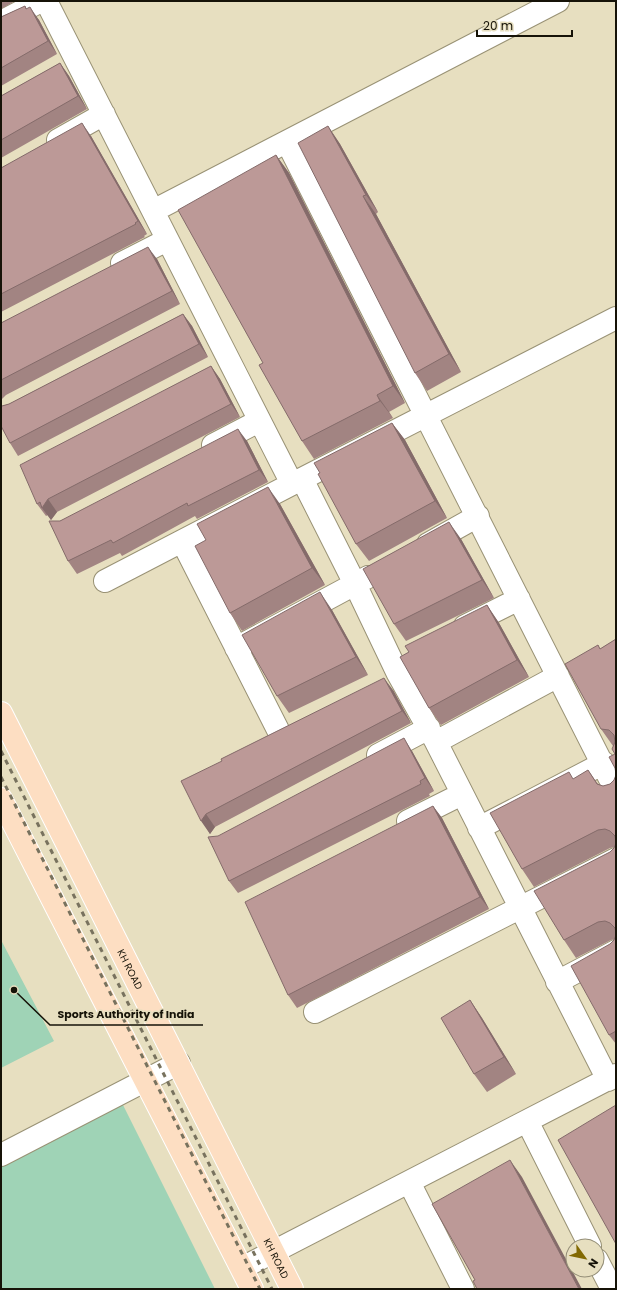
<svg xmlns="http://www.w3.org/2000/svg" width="617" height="1290" viewBox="0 0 617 1290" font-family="Poppins,sans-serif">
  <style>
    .green { fill: #9fd3b6 }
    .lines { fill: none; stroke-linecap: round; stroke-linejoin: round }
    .minor-casing { stroke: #999275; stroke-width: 24 }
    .major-casing { stroke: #fff; stroke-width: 24 }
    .minor { stroke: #fff; stroke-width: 22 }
    .major { stroke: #fddec2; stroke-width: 22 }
    .rail { stroke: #78725e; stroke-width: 3; stroke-dasharray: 5 5; stroke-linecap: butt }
    .wall { fill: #a28482 }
    .shaded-wall { fill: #846b6a }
    .building { fill: #bc9997; stroke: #846b6a }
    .labels { text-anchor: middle; stroke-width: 3; stroke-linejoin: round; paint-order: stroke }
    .street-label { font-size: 10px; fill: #161308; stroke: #e7dfc0 }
    .leader { fill: none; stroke: #161308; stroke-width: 1.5 }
    .callout-dot { fill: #161308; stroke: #e7dfc0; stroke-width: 1.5 }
    .callout-label { font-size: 11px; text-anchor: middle; font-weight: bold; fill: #161308; stroke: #e7dfc0; stroke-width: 3; stroke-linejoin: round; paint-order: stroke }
  </style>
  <rect width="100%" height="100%" fill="#e7dfc0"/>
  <path class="green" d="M1 940 54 1041 1 1068Z
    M115 1089 215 1289H1V1147Z"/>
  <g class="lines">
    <g class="minor-casing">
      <path id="minor" d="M46 1 292 484 105 581
        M1 22 41 1
        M58 140 104 114
        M287 142 616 791
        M153 211 558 1
        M122 263 167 240
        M213 445 259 421
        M302 479 355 584 398 674 436 742 608 1080
        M292 484 616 318
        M182 541 279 732
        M428 544 478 516
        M465 626 519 599
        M236 648 368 577
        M436 742 558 676
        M378 755 429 728
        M408 821 462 794
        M479 828 604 763
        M557 982 616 951
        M315 1012 616 859
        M527 1121 590 1246
        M1 1155 179 1063
        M409 1182 463 1289
        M597 1260 612 1289
        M242 1268 616 1075"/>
    </g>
    <g class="major-casing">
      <g id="major">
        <path id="s1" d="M1 713 292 1289"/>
        <path d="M1 799 252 1289"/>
      </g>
    </g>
    <use href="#minor" class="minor"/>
    <use href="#major" class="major"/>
    <path class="rail" d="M1 751 272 1289
      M1 777 260 1289"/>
  </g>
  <path class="wall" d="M1 1H15L1 9Z
    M25 6 27 9 39 20 57 54 1 86V17Z
    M60 63 69 76 87 109 1 158V96Z
    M328 126 340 144 378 212 376 214 461 372 427 391 415 373Z
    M91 136 147 234 144 236 145 237 1 312V168Z
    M276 155 289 173 405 403 389 412 393 418 314 459 302 441 263 363Z
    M157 259 180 304 6 395 2 399 1 401V323Z
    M183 314 192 326 208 357 18 456 10 443 2 406 9 404Z
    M211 366 220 379 240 417 57 512 51 520 48 515 46 516 37 504Z
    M392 423 405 440 447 518 369 561 356 544Z
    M247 441 268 482 197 519 195 516 122 556 120 553 77 574 68 561 60 521Z
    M280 504 325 585 242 631 230 613Z
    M461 539 494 598 406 641 394 624Z
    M487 605 499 623 529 677 441 725 429 708 409 652Z
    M332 610 368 675 289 713 277 696Z
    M616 639V774L615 754 613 746 601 729 598 645 600 649Z
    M393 690 411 723 215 827 210 834 181 781Z
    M412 751 434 791 429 794 430 796 238 893 229 881Z
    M588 770 598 784 603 786 610 784 614 780 616 775V1044L609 1035 610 944 615 939 611 940 576 958 564 940 610 852 615 847 610 848 534 887 522 869 574 779Z
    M433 806 442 818 489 909 297 1008 288 995Z
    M470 1000 482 1018 516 1074 487 1092 474 1074Z"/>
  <path class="shaded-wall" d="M30 7 39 20 57 54 48 41Z
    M60 63 69 76 87 109 78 96Z
    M82 123 91 136 147 234 138 221Z
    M328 126 340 144 378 212 366 195Z
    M276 155 289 173 405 403 393 386Z
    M363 196 376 214 461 372 449 354Z
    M148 247 157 259 180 304 172 291Z
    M183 314 192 326 208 357 199 344Z
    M211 366 220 379 240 417 231 404Z
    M377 395 389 412 393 418 380 401Z
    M392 423 405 440 447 518 435 501Z
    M238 429 247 441 268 482 259 470Z
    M268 487 280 504 325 585 312 568Z
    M48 499 57 512 51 520 42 508Z
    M449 522 461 539 494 598 482 580Z
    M320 592 332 610 368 675 356 657Z
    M487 605 499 623 529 677 517 660Z
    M384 678 393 690 411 723 402 711Z
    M404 738 412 751 434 791 425 778Z
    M433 806 442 818 489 909 480 897Z
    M206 814 215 827 210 834 201 821Z
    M470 1000 482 1018 516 1074 504 1057Z
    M510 1160 522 1177 582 1289H579Z"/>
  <path class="building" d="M25 6 26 9 30 7 48 41 1 68V17Z
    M60 63 78 96 1 140V96Z
    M82 123 138 221 135 223 136 224 1 294V168Z
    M328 126 366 195 363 196 449 354 415 373 298 143Z
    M276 155 393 386 377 395 380 401 302 441 259 365 263 363 178 210Z
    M148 247 172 291 1 380V323Z
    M183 314 199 344 10 443 1 426V405L2 406 9 404Z
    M211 366 231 404 48 499 42 508 40 502 37 504 20 465Z
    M392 423 435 501 356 544 318 474 320 473 314 463Z
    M238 429 259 470 188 506 187 503 113 543 111 540 68 561 49 521H60Z
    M268 487 312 568 230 613 195 546 206 540 197 524Z
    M449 522 482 580 394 624 363 569Z
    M320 592 356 657 277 696 242 635Z
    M487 605 517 660 429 708 400 657 409 652 405 646Z
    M616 639V774L615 768 609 757 615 754 612 749 615 742 614 735 609 730 601 729 565 664 598 645 600 649Z
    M384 678 402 711 206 814 201 821 181 781 222 761 221 759Z
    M404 738 425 778 420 781 421 784 229 881 208 837 218 836Z
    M588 770 597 784 603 786 610 784 614 780 616 775V842L615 836 610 831 605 829 598 830 522 869 490 813 569 772 573 779Z
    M433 806 480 897 288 995 245 902Z
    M616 843V933L615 928 610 923 605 921 598 922 564 940 534 891 610 852 614 848Z
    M616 935V1031L609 1035 571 966 610 944 614 940Z
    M470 1000 504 1057 474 1074 441 1018Z
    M616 1105V1244L558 1140Z
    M510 1160 579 1289H477L473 1281 475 1280 432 1204Z"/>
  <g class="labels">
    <g class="street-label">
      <text dy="4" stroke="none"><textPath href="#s1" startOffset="287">KH ROAD</textPath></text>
      <text dy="4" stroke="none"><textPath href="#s1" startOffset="611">KH ROAD</textPath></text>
    </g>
  </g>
  <path class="leader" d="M14 990L50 1025H203"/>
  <circle class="callout-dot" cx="14" cy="990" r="4"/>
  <g class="callout-label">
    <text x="126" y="1018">Sports Authority of India</text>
  </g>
  <rect width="617" height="1290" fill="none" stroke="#161308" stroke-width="4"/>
  <g transform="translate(585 1258) rotate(123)"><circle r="19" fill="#e7dfc0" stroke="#938d76"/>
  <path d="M0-3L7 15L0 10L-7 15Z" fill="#826902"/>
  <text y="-6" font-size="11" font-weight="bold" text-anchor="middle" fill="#161308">N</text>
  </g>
  <path d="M477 30v6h95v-6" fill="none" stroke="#161308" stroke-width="2"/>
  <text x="483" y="30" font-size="12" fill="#161308" stroke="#e7dfc0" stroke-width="3" paint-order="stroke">20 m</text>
</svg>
